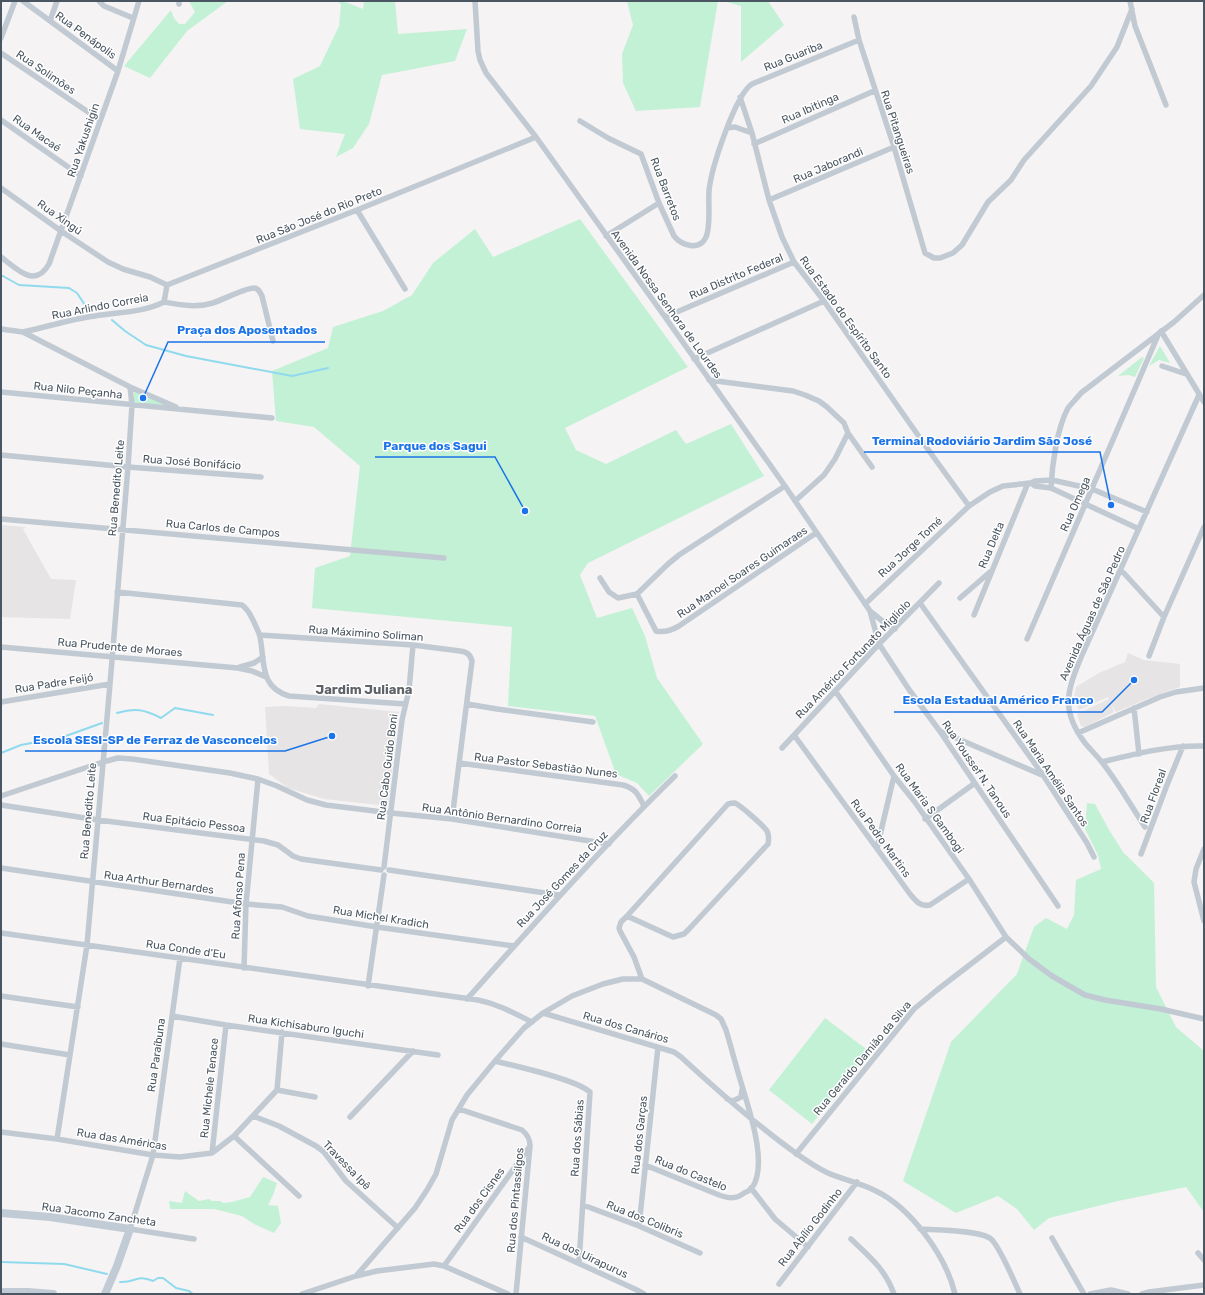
<svg xmlns="http://www.w3.org/2000/svg" width="1205" height="1295" viewBox="0 0 1205 1295" font-family="Rubik,sans-serif">
  <style>
    .education { fill: #e6e4e5 }
    .green { fill: #c3f1d5 }
    .lines { fill: none; stroke-linecap: round; stroke-linejoin: round }
    .stream { stroke: #90daee; stroke-width: 2 }
    .street { stroke: #c1cad2; stroke-width: 5.5 }
    .secondary { stroke: #c1cbd6; stroke-width: 8 }
    .labels { text-anchor: middle; stroke-width: 3; stroke-linejoin: round; paint-order: stroke }
    .street-label { font-size: 11px; fill: #4a5661; stroke: #fff }
    .quarter-label { font-size: 13px; font-weight: bold; fill: #5f6368; stroke: #fff }
    .leader { fill: none; stroke: #1a73e8; stroke-width: 1.5 }
    .callout-dot { fill: #1a73e8; stroke: #fff; stroke-width: 1.5 }
    .callout-label { font-size: 12px; text-anchor: middle; font-weight: bold; fill: #1a73e8; stroke: #fff; stroke-width: 3; stroke-linejoin: round; paint-order: stroke }
  </style>
  <rect width="100%" height="100%" fill="#f5f3f3"/>
  <path class="education" d="M1 525 26 527 23 529 51 579 76 580 70 619 1 617Z
    M1128 653 1144 660 1180 664V687L1149 698 1116 712 1111 704 1114 712 1085 727 1081 726 1077 714 1109 699 1108 697 1079 710 1074 699 1076 687 1099 673 1125 662Z
    M319 704 399 712 388 806 324 799 288 788 269 774 265 707 285 706 316 708Z"/>
  <path class="green" d="M189 1H228L187 31 150 78 124 66 171 10 174 18 179 24H185L195 12Z
    M338 1C346 1 355 6 363 9L364 1H395L398 34 467 29 455 61 382 75 369 124 353 148 336 157 345 134 300 129 293 79 320 66 339 26 341 5Z
    M627 1H718L700 107 636 111 623 83 622 54 633 25Z
    M723 1H768L784 25 741 62V6Z
    M580 219 688 367 565 428 576 450 606 464 676 430 686 444 731 424 764 476 588 563 580 575 597 618 632 608 645 636 657 678 703 744 649 796 637 783 616 774 595 716 508 706 512 627 312 608 315 568 350 556 360 466 314 427 276 421 272 371 328 348 333 327 383 311 412 295 433 263 475 229 493 257Z
    M1160 346 1170 363 1159 360 1149 366Z
    M1142 357 1144 358 1135 377 1129 375 1118 376Z
    M134 390 180 410 134 405Z
    M1087 803 1095 804 1108 828 1123 852 1154 883 1156 987 1176 1027 1204 1051V1212L1186 1187 1118 1201 1049 1218 1034 1230 1017 1209 998 1196 956 1213 903 1181 951 1042 1017 974 1034 927 1046 918 1067 929 1074 915 1076 880 1101 869 1098 855 1085 829Z
    M825 1018 870 1052 812 1124 769 1090Z
    M263 1177 277 1183 273 1195 268 1205 278 1206 281 1223 274 1233 254 1224 242 1216 214 1209H170L169 1201 182 1203 185 1191 199 1201 209 1199 212 1201H220L223 1203 232 1202 250 1197Z"/>
  <g class="lines">
    <path class="stream" d="M1 275 19 285 69 288 77 293 87 308
      M112 320 125 331 146 345 186 356 292 376 328 368
      M117 713C135 708 144 709 161 718L175 708 213 715
      M1 753 21 745 63 737 102 723
      M1 1262 64 1264 107 1274
      M120 1282C136 1283 135 1274 153 1281L158 1278H163L176 1288 189 1291 193 1294"/>
    <path class="street" d="M23 1 118 71
      M99 1 104 6 133 18
      M475 1 478 51 480 60 486 73 536 137 665 317 785 486 870 611 886 624 895 629
      M1130 1 1135 26 1166 105
      M179 4V1
      M854 17 859 40 894 147 925 253 934 258H940L953 253 962 245 988 202 1011 180 1024 160 1091 86 1117 47 1132 9
      M50 21 57 1
      M1 38 15 1
      M1 53 100 120
      M740 97 752 133 769 200 782 237 794 262 824 301 927 448 969 506
      M1 120 81 176
      M580 121 608 138 641 154 659 203 674 236C682 246 700 251 706 237 711 227 708 202 709 191 711 169 735 95 752 84L859 40
      M727 128 735 127 752 133
      M754 144 874 91
      M1 188 61 231 108 262 123 269 150 277 167 285 357 210 536 137
      M769 200 894 147
      M357 210 405 289
      M606 236 659 203
      M1 257C17 269 35 289 49 264L118 71 139 1
      M164 302C181 305 196 308 213 303 222 300 245 288 254 288 258 288 260 292 262 296L273 341
      M665 317 794 262
      M1 329 23 332 130 387 176 407
      M1161 331 1204 402
      M23 332C47 327 71 319 95 316 118 312 142 313 164 302L167 285
      M694 359 824 301
      M1162 366 1186 374
      M709 380 793 391 805 395 819 401 827 407 844 423 848 433 872 467
      M1 392 272 418
      M1 455 128 467 261 477
      M1031 483 1035 486 1051 488 1139 529
      M1051 488C1052 465 1057 428 1068 408 1072 403 1077 398 1081 393L1174 322 1204 295
      M795 501 824 475 835 459 848 433
      M1 519 444 558
      M1121 570 1164 617
      M600 578 609 592 618 598 637 594
      M117 592 242 605C249 610 250 615 254 622 256 627 259 632 260 637 265 662 259 687 289 696L405 704
      M637 594 656 631C664 633 672 630 679 626L816 533
      M637 594 668 564 679 555 785 486
      M960 598 990 572
      M920 603 1043 775 1087 843 1094 857
      M865 604 969 506 990 492 1003 486 1031 483 1035 481 1052 480 1092 489 1147 512
      M870 611 879 644 910 691 939 730 1058 906
      M974 615 1028 483
      M260 635 413 645 460 651C467 652 470 654 472 661L452 819
      M1027 639 1159 333
      M1 647 238 668 252 671 266 677
      M1149 656 1164 617 1204 527
      M240 667 254 663 263 657
      M836 692 894 776 914 801 969 879 1006 937 1029 959 1052 976 1085 995 1105 1000 1161 1009 1204 1019
      M1 702 110 684
      M467 704 497 709 593 722
      M1134 708 1139 754
      M940 731 1042 775
      M1078 733 1160 697 1176 692 1204 688
      M794 735 910 894C916 901 920 907 930 905L969 879
      M782 748 879 644 939 583
      M1102 762C1135 754 1170 745 1204 746
      M459 763 623 785C636 789 638 794 644 806
      M1 796 103 762 118 758 132 759 230 773 258 779 277 786 307 800 326 805 391 813 452 819 609 844
      M1 805 98 820 264 841 278 845 293 856 301 859 381 870
      M925 819 975 783
      M1145 827C1131 806 1118 782 1101 761 1096 755 1090 749 1085 743 1060 710 1067 691 1082 655L1199 395
      M877 848 894 776
      M1204 849 1196 869 1194 882 1204 921
      M1141 854 1167 785 1183 746
      M384 867 402 720 409 690 413 645
      M1 868 246 904 282 907 308 916 377 927 514 946
      M389 870 559 895
      M627 916 673 937 684 934 689 929 768 844C769 839 769 835 767 831 764 826 740 805 735 803 732 803 731 803 728 804L627 916 621 922 619 928 620 931 634 957 642 979
      M1 933 478 1000C498 1004 514 1013 532 1022
      M180 958 153 1155 130 1229 194 1239
      M244 968 246 904 258 779
      M368 986 384 875
      M1 996 78 1007
      M467 999C535 923 602 847 675 776
      M543 1013 674 1052 681 1057C718 1091 756 1125 797 1154 807 1161 817 1168 828 1173 844 1180 861 1183 876 1191 911 1208 946 1256 955 1294
      M172 1016 226 1025 438 1055
      M1 1044 70 1055
      M495 1061C515 1066 576 1079 590 1092L579 1262
      M277 1090 315 1097
      M727 1099 733 1101 741 1097 742 1090
      M459 1109 522 1130C528 1135 530 1139 530 1146L516 1294
      M253 1116 279 1126 316 1146 324 1152 346 1181 398 1228
      M350 1117 413 1051
      M1 1132 57 1139 153 1155 180 1157 212 1153 234 1136 277 1090 282 1032
      M234 1136 299 1196
      M57 1139 87 945 110 684 128 467 132 405 130 387
      M212 1153 226 1025
      M796 1154 914 1009 937 990 1006 937
      M751 1188 775 1219 808 1247
      M583 1205 639 1226 700 1253
      M639 1226 658 1047
      M920 1229C935 1230 981 1230 991 1239 1000 1247 1014 1281 1020 1294
      M521 1237 637 1290 644 1294
      M1052 1238 1084 1294
      M851 1239C870 1257 885 1269 894 1294
      M1198 1253 1204 1260
      M444 1266 530 1146
      M356 1276 415 1208 427 1190 436 1174 452 1120 467 1095 495 1061 524 1028 543 1013 572 996 603 984 623 979H642L716 1015 721 1019 726 1030C732 1050 737 1070 743 1089 750 1113 768 1165 752 1188 750 1190 747 1192 744 1193 736 1200 728 1198 719 1195L645 1165
      M779 1284 857 1182
      M302 1294 356 1276 377 1271 426 1265 434 1264 444 1266 508 1294
      M1090 1294 1111 1290 1128 1294
      M1142 1294 1149 1292 1204 1285"/>
    <path class="secondary" d="M1 1213 50 1217 130 1229 117 1266 105 1294
      M1 1292H28L53 1294"/>
  </g>
  <g class="labels">
    <g class="street-label">
      <text transform="translate(86 35) rotate(36)" y="4">Rua Penápolis</text>
      <text transform="translate(793 56) rotate(-22)" y="4">Rua Guariba</text>
      <text transform="translate(46 72) rotate(34)" y="4">Rua Solimões</text>
      <text transform="translate(810 108) rotate(-24)" y="4">Rua Ibitinga</text>
      <text transform="translate(898 132) rotate(72)" y="4">Rua Pitangueiras</text>
      <text transform="translate(37 133) rotate(35)" y="4">Rua Macaé</text>
      <text transform="translate(83 140) rotate(-71)" y="4">Rua Yakushigin</text>
      <text transform="translate(828 165) rotate(-23)" y="4">Rua Jaborandi</text>
      <text transform="translate(666 189) rotate(69)" y="4">Rua Barretos</text>
      <text transform="translate(319 215) rotate(-22)" y="4">Rua São José do Rio Preto</text>
      <text transform="translate(60 217) rotate(35)" y="4">Rua Xingú</text>
      <text transform="translate(736 276) rotate(-23)" y="4">Rua Distrito Federal</text>
      <text transform="translate(667 304) rotate(54)" y="4">Avenida Nossa Senhora de Lourdes</text>
      <text transform="translate(100 306) rotate(-11)" y="4">Rua Arlindo Correia</text>
      <text transform="translate(846 317) rotate(54)" y="4">Rua Estado do Espírito Santo</text>
      <text transform="translate(78 390) rotate(6)" y="4">Rua Nilo Peçanha</text>
      <text transform="translate(192 462) rotate(4)" y="4">Rua José Bonifácio</text>
      <text transform="translate(116 488) rotate(-85)" y="4">Rua Benedito Leite</text>
      <text transform="translate(1075 504) rotate(-66)" y="4">Rua Omega</text>
      <text transform="translate(223 528) rotate(5)" y="4">Rua Carlos de Campos</text>
      <text transform="translate(991 545) rotate(-67)" y="4">Rua Delta</text>
      <text transform="translate(910 547) rotate(-43)" y="4">Rua Jorge Tomé</text>
      <text transform="translate(742 572) rotate(-34)" y="4">Rua Manoel Soares Guimaraes</text>
      <text transform="translate(1092 613) rotate(-66)" y="4">Avenida Águas de São Pedro</text>
      <text transform="translate(366 633) rotate(4)" y="4">Rua Máximino Soliman</text>
      <text transform="translate(120 647) rotate(5)" y="4">Rua Prudente de Moraes</text>
      <text transform="translate(853 659) rotate(-46)" y="4">Rua Américo Fortunato Migliolo</text>
      <text transform="translate(54 683) rotate(-9)" y="4">Rua Padre Feijó</text>
      <text transform="translate(546 765) rotate(7)" y="4">Rua Pastor Sebastião Nunes</text>
      <text transform="translate(387 767) rotate(-83)" y="4">Rua Cabo Guido Boni</text>
      <text transform="translate(977 769) rotate(56)" y="4">Rua Youssef N. Tanous</text>
      <text transform="translate(1051 773) rotate(56)" y="4">Rua Maria Amélia Santos</text>
      <text transform="translate(1153 796) rotate(-70)" y="4">Rua Floreal</text>
      <text transform="translate(930 808) rotate(54)" y="4">Rua Maria S Gambogi</text>
      <text transform="translate(88 811) rotate(-85)" y="4">Rua Benedito Leite</text>
      <text transform="translate(502 818) rotate(8)" y="4">Rua Antônio Bernardino Correia</text>
      <text transform="translate(194 822) rotate(7)" y="4">Rua Epitácio Pessoa</text>
      <text transform="translate(881 838) rotate(54)" y="4">Rua Pedro Martins</text>
      <text transform="translate(562 879) rotate(-47)" y="4">Rua José Gomes da Cruz</text>
      <text transform="translate(159 882) rotate(8)" y="4">Rua Arthur Bernardes</text>
      <text transform="translate(238 896) rotate(-86)" y="4">Rua Afonso Pena</text>
      <text transform="translate(381 917) rotate(9)" y="4">Rua Michel Kradich</text>
      <text transform="translate(186 949) rotate(8)" y="4">Rua Conde d'Eu</text>
      <text transform="translate(306 1026) rotate(8)" y="4">Rua Kichisaburo Iguchi</text>
      <text transform="translate(626 1027) rotate(16)" y="4">Rua dos Canários</text>
      <text transform="translate(156 1055) rotate(-82)" y="4">Rua Paraíbuna</text>
      <text transform="translate(862 1058) rotate(-50)" y="4">Rua Geraldo Damião da Silva</text>
      <text transform="translate(209 1088) rotate(-84)" y="4">Rua Michele Tenace</text>
      <text transform="translate(639 1135) rotate(-84)" y="4">Rua dos Garças</text>
      <text transform="translate(577 1138) rotate(-86)" y="4">Rua dos Sábias</text>
      <text transform="translate(122 1139) rotate(9)" y="4">Rua das Américas</text>
      <text transform="translate(347 1165) rotate(46)" y="4">Travessa Ipê</text>
      <text transform="translate(691 1173) rotate(22)" y="4">Rua do Castelo</text>
      <text transform="translate(479 1200) rotate(-54)" y="4">Rua dos Cisnes</text>
      <text transform="translate(515 1200) rotate(-85)" y="4">Rua dos Pintassilgos</text>
      <text transform="translate(99 1214) rotate(8)" y="4">Rua Jacomo Zancheta</text>
      <text transform="translate(645 1219) rotate(22)" y="4">Rua dos Colibris</text>
      <text transform="translate(810 1227) rotate(-52)" y="4">Rua Abílio Godinho</text>
      <text transform="translate(585 1255) rotate(25)" y="4">Rua dos Uirapurus</text>
    </g>
    <g class="quarter-label">
      <text x="364" y="694">Jardim Juliana</text>
    </g>
  </g>
  <path class="leader" d="M143 398L168 342H325M1111 505L1100 452H864M525 511L495 457H375M1134 680L1102 712H894M332 736L285 751H25"/>
  <g class="callout-dot">
    <circle cx="143" cy="398" r="4"/>
    <circle cx="1111" cy="505" r="4"/>
    <circle cx="525" cy="511" r="4"/>
    <circle cx="1134" cy="680" r="4"/>
    <circle cx="332" cy="736" r="4"/>
  </g>
  <g class="callout-label">
    <text x="247" y="334">Praça dos Aposentados</text>
    <text x="982" y="445">Terminal Rodoviário Jardim São José</text>
    <text x="435" y="450">Parque dos Sagui</text>
    <text x="998" y="704">Escola Estadual Américo Franco</text>
    <text x="155" y="744">Escola SESI-SP de Ferraz de Vasconcelos</text>
  </g>
  <rect width="1205" height="1295" fill="none" stroke="#4a5661" stroke-width="4"/>
</svg>
